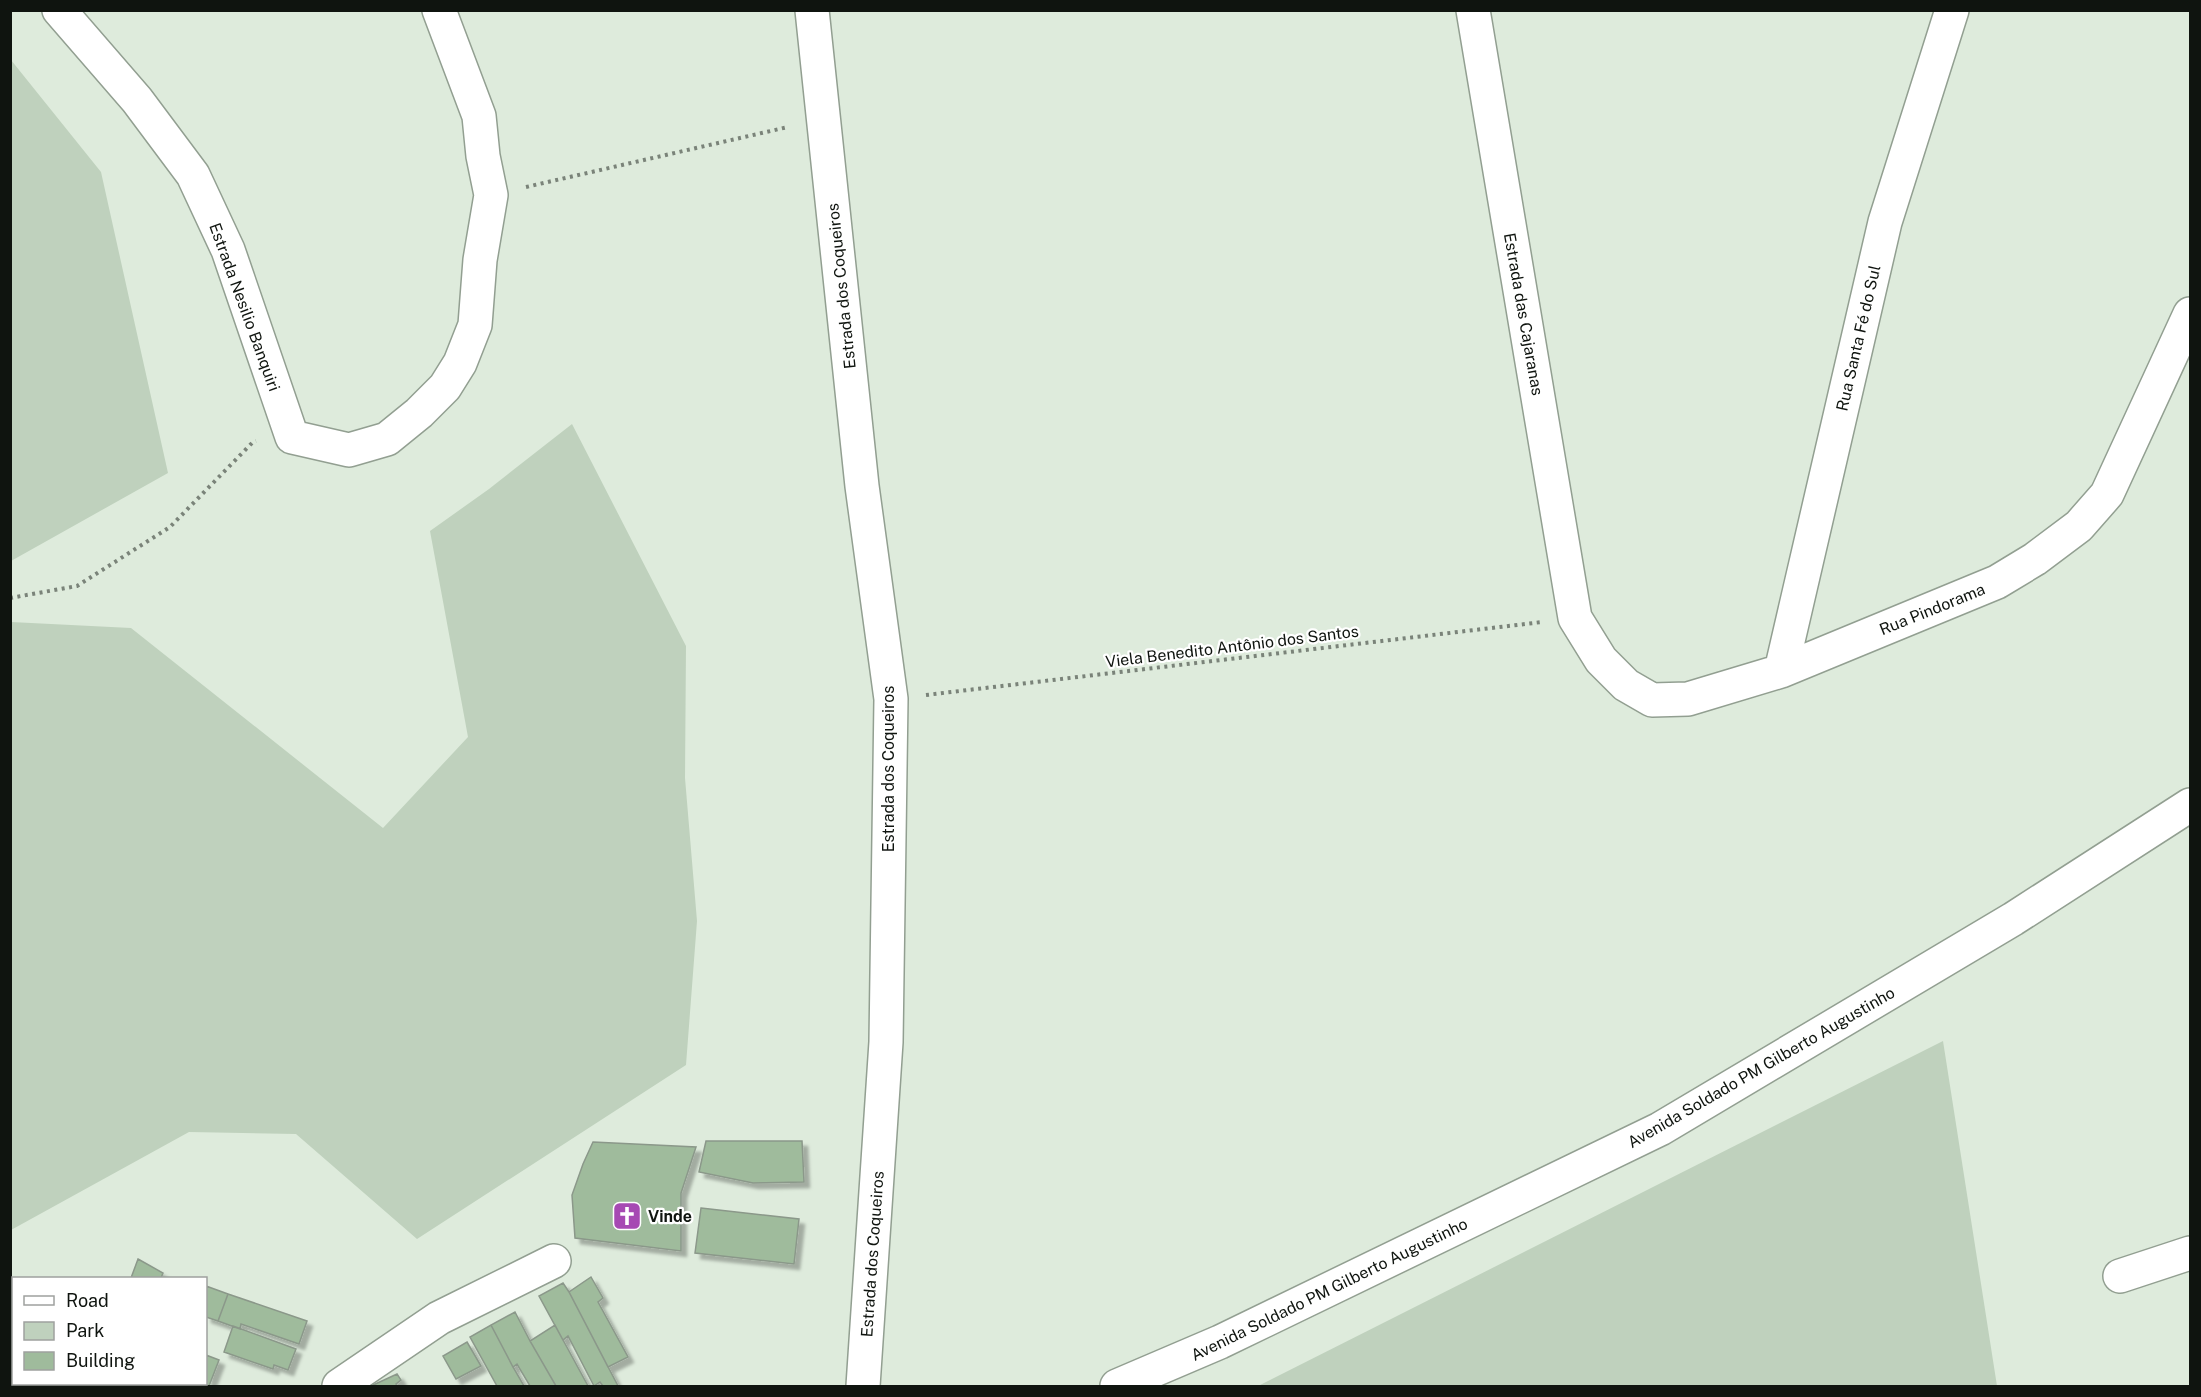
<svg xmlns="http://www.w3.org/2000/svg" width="2201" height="1397" viewBox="0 0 2201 1397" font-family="'Public Sans',sans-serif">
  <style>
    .green { fill: #bfd1bd }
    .building { fill: #9fbb9c; stroke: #8b988a; stroke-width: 1.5; filter: url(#shadow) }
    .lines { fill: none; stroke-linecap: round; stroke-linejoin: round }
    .minor-casing { stroke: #929f91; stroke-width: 36 }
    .path { stroke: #7a8379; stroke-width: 4; stroke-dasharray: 3 4.5; stroke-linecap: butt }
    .minor { stroke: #fff; stroke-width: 33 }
    .labels { text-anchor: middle; stroke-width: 4.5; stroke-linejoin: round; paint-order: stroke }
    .street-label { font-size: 16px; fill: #0f140f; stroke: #fff }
    .poi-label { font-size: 16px; font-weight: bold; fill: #0f140f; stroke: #fff; text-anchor: start }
  </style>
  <defs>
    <filter id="shadow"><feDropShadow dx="5.5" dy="5.5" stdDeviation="1.5" flood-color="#0004"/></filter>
  </defs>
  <rect width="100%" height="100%" fill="#deebdc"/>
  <path class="green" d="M11 60 101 172 168 473 11 561Z
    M572 424 686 646 685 778 697 921 686 1065 417 1239 296 1134 189 1132 11 1230V622L131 628 383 828 468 737 430 531 489 489Z
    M1943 1041 1997 1386H1258Z"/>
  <path class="building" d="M706 1141H802L804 1182 753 1183 699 1172Z
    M593 1142 696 1147 681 1193V1251L575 1238 572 1195 583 1164Z
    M701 1208 799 1219 794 1264 695 1253Z
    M138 1259 163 1273 161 1278H131Z
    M591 1277 603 1298 598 1302 628 1357 608 1367 569 1292Z
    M563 1283 569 1292 618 1386H603L600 1382 594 1386 568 1336 563 1340 539 1296Z
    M206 1286 228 1294 218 1321 206 1317Z
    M228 1294 307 1321 299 1344 241 1324 240 1329 218 1321Z
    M10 1299 14 1301V1373L10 1372Z
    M515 1312 530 1341 556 1386H530L517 1364 513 1367 491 1325Z
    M491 1325 513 1367 524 1386H497L470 1337Z
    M555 1325 563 1340 588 1386H556L530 1341Z
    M233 1326 296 1349 288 1370 274 1365 273 1369 224 1352Z
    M467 1342 481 1366 456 1379 443 1356Z
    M206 1355 219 1360 209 1386H179L180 1384H206Z
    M397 1374 401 1380 396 1384 397 1386H371Z
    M64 1384H91L89 1386H63Z
    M91 1384H120L118 1386H89Z
    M120 1384H149L148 1386H118Z"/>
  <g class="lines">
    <g class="minor-casing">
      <path id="minor" d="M59 10 137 100 193 175 228 250 292 437 349 450 387 439 419 413 445 387 460 363 475 325 480 260 491 195 483 156 479 116 439 10
        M812 10 862 486 891 699 886 1042 863 1386
        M1473 10 1575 618 1601 660 1626 685 1652 700 1688 699 1781 671 1997 582 2035 559 2079 526 2107 494 2190 314
        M1781 671 1885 222 1952 10
        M2120 1276 2190 1253
        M339 1386 439 1318 554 1261
        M1117 1386 1220 1342 1660 1129 2013 919 2190 805"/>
    </g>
    <path class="path" d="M526 187 788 127
      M10 598 77 586 170 527 253 442 256 441
      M926 695 1542 622"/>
    <use href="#minor" class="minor"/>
  </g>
  <defs>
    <g id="church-square" transform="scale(1.5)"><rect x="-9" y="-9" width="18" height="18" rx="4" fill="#a649b3" stroke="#fff"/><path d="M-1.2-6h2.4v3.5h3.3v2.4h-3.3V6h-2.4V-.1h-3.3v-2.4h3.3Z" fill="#fff"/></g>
  </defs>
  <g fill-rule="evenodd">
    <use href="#church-square" x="627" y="1216"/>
  </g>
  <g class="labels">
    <g class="street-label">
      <text transform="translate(841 286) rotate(-96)" y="6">Estrada dos Coqueiros</text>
      <text transform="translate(245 307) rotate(70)" y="6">Estrada Nesilio Banquiri</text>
      <text transform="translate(1524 314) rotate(80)" y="6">Estrada das Cajaranas</text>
      <text transform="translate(1858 338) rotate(-77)" y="6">Rua Santa Fé do Sul</text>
      <text transform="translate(1932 609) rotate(-22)" y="6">Rua Pindorama</text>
      <text transform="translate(1232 646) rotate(-7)" y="6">Viela Benedito Antônio dos Santos</text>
      <text transform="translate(888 769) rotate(-90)" y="6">Estrada dos Coqueiros</text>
      <text transform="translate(1761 1067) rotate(-30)" y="6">Avenida Soldado PM Gilberto Augustinho</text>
      <text transform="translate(872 1254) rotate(-86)" y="6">Estrada dos Coqueiros</text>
      <text transform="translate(1329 1289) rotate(-26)" y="6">Avenida Soldado PM Gilberto Augustinho</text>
    </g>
    <g class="poi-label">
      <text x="648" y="1222">Vinde</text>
    </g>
  </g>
  <rect width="2201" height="1397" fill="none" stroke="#0f140f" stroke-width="24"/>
  <rect x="12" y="1277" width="195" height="108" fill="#ffffff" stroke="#9fa19f" stroke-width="1.5"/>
  <rect x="24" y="1296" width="30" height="9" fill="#ffffff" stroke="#9fa19f" stroke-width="1.5"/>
  <text x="66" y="1307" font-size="18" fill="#0f140f">Road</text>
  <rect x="24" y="1322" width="30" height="18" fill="#bfd1bd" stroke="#9fa19f" stroke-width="1.5"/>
  <text x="66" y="1337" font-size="18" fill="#0f140f">Park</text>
  <rect x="24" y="1352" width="30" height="18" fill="#9fbb9c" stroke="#9fa19f" stroke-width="1.5"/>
  <text x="66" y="1367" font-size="18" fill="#0f140f">Building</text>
</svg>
